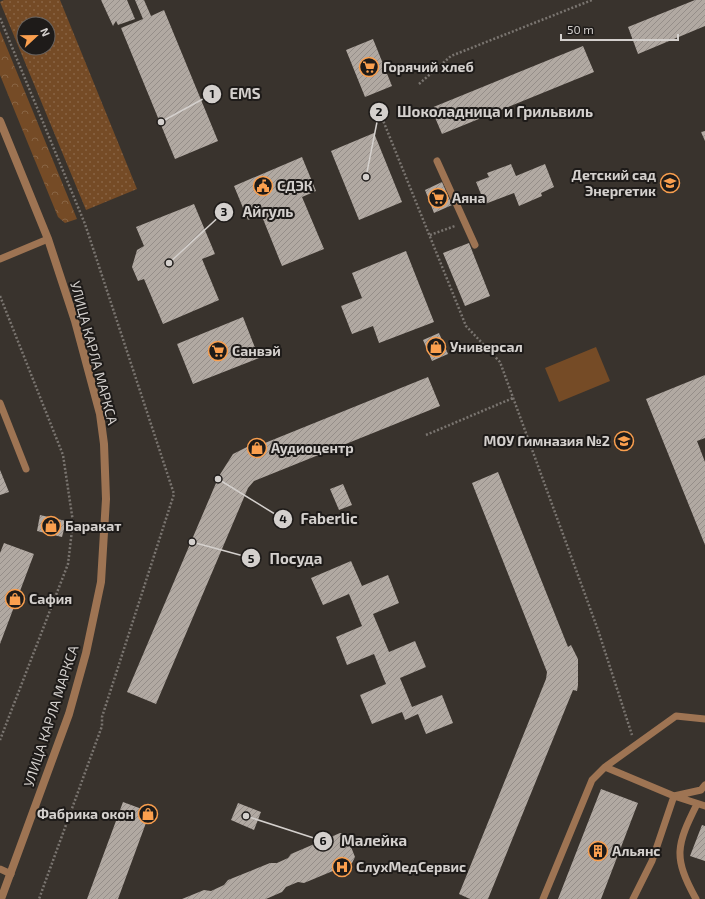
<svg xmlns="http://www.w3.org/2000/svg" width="705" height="899" viewBox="0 0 705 899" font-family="'Exo 2',sans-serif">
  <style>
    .green { fill: #754b26 }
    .forest { fill: url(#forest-crowns) }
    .park { fill: url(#park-dots); fill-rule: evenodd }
    .building { fill: url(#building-hatch) }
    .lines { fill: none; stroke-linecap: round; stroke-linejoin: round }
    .path { stroke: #7a7570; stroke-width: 2.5; stroke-dasharray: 2 2; stroke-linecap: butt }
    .service { stroke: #9e7453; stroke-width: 7 }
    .minor { stroke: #9e7453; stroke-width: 8 }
    .labels { text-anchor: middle; stroke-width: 4; stroke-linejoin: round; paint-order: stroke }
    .poi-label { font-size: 14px; font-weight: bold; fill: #d4d0cd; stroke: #1e1b19; text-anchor: start }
    .street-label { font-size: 14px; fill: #d4d0cd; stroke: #1e1b19 }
    .leader { fill: none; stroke: #d4d0cd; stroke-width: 1.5 }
    .callout-dot { fill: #d4d0cd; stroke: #1e1b19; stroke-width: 1.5 }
    .mark-label { font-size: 12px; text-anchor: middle; font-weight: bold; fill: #111 }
    .callout-label { font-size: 15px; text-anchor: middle; font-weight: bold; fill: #d4d0cd; stroke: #1e1b19; stroke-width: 4; stroke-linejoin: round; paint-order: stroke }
  </style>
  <defs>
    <pattern id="forest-crowns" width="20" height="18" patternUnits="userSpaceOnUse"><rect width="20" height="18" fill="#754b26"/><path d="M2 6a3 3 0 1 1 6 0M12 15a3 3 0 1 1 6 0" fill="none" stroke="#886444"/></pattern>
    <pattern id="park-dots" width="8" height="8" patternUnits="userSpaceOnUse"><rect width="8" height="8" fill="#754b26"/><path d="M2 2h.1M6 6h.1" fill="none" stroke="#886444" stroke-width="1.8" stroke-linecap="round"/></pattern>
    <pattern id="building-hatch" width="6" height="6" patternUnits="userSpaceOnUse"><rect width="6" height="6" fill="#b1a9a2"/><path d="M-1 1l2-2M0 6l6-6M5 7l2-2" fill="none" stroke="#958e89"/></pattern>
  </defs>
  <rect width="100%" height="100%" fill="#39332d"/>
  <path class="green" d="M596 347 610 381 559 402 545 368Z"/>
  <path class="forest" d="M0 31 77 219 65 223 58 217 0 75Z"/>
  <path class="park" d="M4 0H60L137 189 86 210 0 2ZM24 24H48V48H24Z"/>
  <path class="building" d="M101 0H127L135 19 118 25 116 21 113 26Z
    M135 0H144L151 16 164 10 218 141 175 159 121 28 143 19Z
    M695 0H705V26L638 54 628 27Z
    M373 39 392 86 365 97 346 50Z
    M583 46 594 72 442 134 431 108Z
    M705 131V141L701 132Z
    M374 133 402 202 359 220 331 151Z
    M302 157 316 191 302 197 324 249 282 266 261 214 248 220 234 186Z
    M511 164 516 176 545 164 554 187 541 193 542 196 519 206 514 193 485 204 476 182 489 177 487 173Z
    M442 182 452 205 434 213 425 190Z
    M194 204 215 254 202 259 219 300 163 324 144 279 138 281 132 267 137 250 144 246 136 227Z
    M469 243 490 296 465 306 443 253Z
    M406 251 434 322 379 343 373 326 352 334 341 306 362 298 352 273Z
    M243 317 259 358 193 384 177 344Z
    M439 333 448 354 432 361 423 340Z
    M705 375V438L697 441 705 462V545L646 399Z
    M428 377 440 406 254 481 248 488 156 704 127 692 219 476 233 454 253 444 255 447Z
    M0 470 9 492 0 495Z
    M498 472 568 647 571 645 578 659V685L577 691 573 690 488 899H470L459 894 546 679 547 672 472 483Z
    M343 484 352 505 339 510 330 489Z
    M40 515 66 521 62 537 37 531Z
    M4 543 34 554 0 644V553Z
    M351 561 362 586 388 575 399 603 373 614 389 652 415 641 426 667 400 678 412 707 442 695 453 723 426 734 418 714 405 720 402 712 372 724 360 695 386 684 374 654 347 665 336 637 362 626 349 594 323 605 311 578Z
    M601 789 638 803 601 899H558Z
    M123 802 150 812 118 899H87Z
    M238 803 261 812 254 830 231 820Z
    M702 825 705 826V861L690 856Z
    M340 833 346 834 355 857 352 863 304 883 298 882 286 887 282 892 266 899H182L204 890 211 891 224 885 228 880 270 863H277L288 858 291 854Z"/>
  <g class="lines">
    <path class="path" d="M0 18 85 224 174 494 102 717V726L39 899
      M419 84 451 56 592 0
      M376 103 466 326 500 362 598 630 632 735
      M430 235 455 226
      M0 296 63 455 73 522 68 564 0 740
      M426 435 513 398"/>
    <path class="service" d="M437 161 475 245
      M0 259 48 239
      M0 403 26 469
      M605 767 676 716 705 719
      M0 869 11 874
      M543 899 592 780 605 767 674 796 705 806
      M633 899 652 861 674 796 701 790 705 785
      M696 899C673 857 676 846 697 804"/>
    <path class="minor" d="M0 121 48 239 75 321 100 414 104 444 106 499 101 582 86 653 69 714 1 899"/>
  </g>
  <defs>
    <g id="supermarket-ring" transform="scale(1)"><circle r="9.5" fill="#1e1b19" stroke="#fa9f4e" stroke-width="1.5"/><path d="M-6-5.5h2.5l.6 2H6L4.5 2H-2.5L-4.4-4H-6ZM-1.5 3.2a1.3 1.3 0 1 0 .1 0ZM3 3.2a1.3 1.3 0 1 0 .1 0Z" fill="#fa9f4e"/></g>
    <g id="school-ring" transform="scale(1)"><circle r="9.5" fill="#1e1b19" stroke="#fa9f4e" stroke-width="1.5"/><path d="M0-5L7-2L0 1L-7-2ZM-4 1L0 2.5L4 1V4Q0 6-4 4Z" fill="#fa9f4e"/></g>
    <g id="civic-ring" transform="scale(1)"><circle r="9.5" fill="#1e1b19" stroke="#fa9f4e" stroke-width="1.5"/><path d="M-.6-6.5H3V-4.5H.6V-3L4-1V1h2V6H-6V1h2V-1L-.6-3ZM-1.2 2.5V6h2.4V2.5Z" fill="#fa9f4e"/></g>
    <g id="shop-ring" transform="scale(1)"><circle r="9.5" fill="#1e1b19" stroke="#fa9f4e" stroke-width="1.5"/><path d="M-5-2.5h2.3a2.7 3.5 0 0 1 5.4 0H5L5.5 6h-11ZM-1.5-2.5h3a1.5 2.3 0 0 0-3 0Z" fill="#fa9f4e"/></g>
    <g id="building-ring" transform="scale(1)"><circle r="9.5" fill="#1e1b19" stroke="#fa9f4e" stroke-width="1.5"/><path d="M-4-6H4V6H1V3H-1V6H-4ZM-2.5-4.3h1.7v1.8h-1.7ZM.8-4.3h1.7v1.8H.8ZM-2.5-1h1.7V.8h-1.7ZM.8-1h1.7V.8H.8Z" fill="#fa9f4e"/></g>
    <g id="hospital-ring" transform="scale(1)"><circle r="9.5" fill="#1e1b19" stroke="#fa9f4e" stroke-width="1.5"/><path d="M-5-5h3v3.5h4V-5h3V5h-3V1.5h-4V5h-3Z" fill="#fa9f4e"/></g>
  </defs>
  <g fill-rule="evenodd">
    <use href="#supermarket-ring" x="369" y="67"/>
    <use href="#school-ring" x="670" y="183"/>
    <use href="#civic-ring" x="263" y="186"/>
    <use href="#supermarket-ring" x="438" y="198"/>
    <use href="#shop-ring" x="436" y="347"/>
    <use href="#supermarket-ring" x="218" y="351"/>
    <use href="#school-ring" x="624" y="441"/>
    <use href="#shop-ring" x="257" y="448"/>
    <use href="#shop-ring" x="51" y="526"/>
    <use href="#shop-ring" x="15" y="599"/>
    <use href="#shop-ring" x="148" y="814"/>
    <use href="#building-ring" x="598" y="851"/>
    <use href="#hospital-ring" x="342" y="867"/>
  </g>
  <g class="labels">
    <g class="poi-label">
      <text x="383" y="72">Горячий хлеб</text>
      <text x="656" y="180" text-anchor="end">Детский сад<tspan x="656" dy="16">Энергетик</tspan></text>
      <text x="277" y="191">СДЭК</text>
      <text x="452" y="203">Аяна</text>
      <text x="450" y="352">Универсал</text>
      <text x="232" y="356">Санвэй</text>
      <text x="610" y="446" text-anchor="end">МОУ Гимназия №2</text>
      <text x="271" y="453">Аудиоцентр</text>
      <text x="65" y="531">Баракат</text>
      <text x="29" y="604">Сафия</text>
      <text x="134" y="819" text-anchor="end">Фабрика окон</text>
      <text x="612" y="856">Альянс</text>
      <text x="356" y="872">СлухМедСервис</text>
    </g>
    <g class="street-label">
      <text transform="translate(94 353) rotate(75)" y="5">УЛИЦА КАРЛА МАРКСА</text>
      <text transform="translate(51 716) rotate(-72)" y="5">УЛИЦА КАРЛА МАРКСА</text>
    </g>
  </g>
  <path class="leader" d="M161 122L212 94M366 177L379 112M169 263L224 212M218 479L283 519M192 542L251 558M246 816L323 841"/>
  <g class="callout-dot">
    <circle cx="161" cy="122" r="4"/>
    <circle cx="366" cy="177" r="4"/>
    <circle cx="169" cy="263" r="4"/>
    <circle cx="218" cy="479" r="4"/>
    <circle cx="192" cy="542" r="4"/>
    <circle cx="246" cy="816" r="4"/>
    <circle cx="212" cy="94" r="10"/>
    <circle cx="379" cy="112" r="10"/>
    <circle cx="224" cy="212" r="10"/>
    <circle cx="283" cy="519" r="10"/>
    <circle cx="251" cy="558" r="10"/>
    <circle cx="323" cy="841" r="10"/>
  </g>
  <g class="mark-label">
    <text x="212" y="98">1</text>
    <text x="379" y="116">2</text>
    <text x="224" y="216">3</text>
    <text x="283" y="523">4</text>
    <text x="251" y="563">5</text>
    <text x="323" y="845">6</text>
  </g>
  <g class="callout-label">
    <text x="245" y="99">EMS</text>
    <text x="495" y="117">Шоколадница и Грильвиль</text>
    <text x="268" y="217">Айгуль</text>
    <text x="329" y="524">Faberlic</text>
    <text x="296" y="564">Посуда</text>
    <text x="374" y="846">Малейка</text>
  </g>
  <g transform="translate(36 36) rotate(68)"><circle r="19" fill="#1e1b19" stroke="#676361"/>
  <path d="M0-3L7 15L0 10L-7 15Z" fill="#fa9f4e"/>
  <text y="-6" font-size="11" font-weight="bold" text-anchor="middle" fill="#d4d0cd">N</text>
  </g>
  <path d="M561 34v6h117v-6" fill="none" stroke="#d4d0cd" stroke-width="2"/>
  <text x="567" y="34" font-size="12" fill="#d4d0cd" stroke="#1e1b19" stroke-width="3" paint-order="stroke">50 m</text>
</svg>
